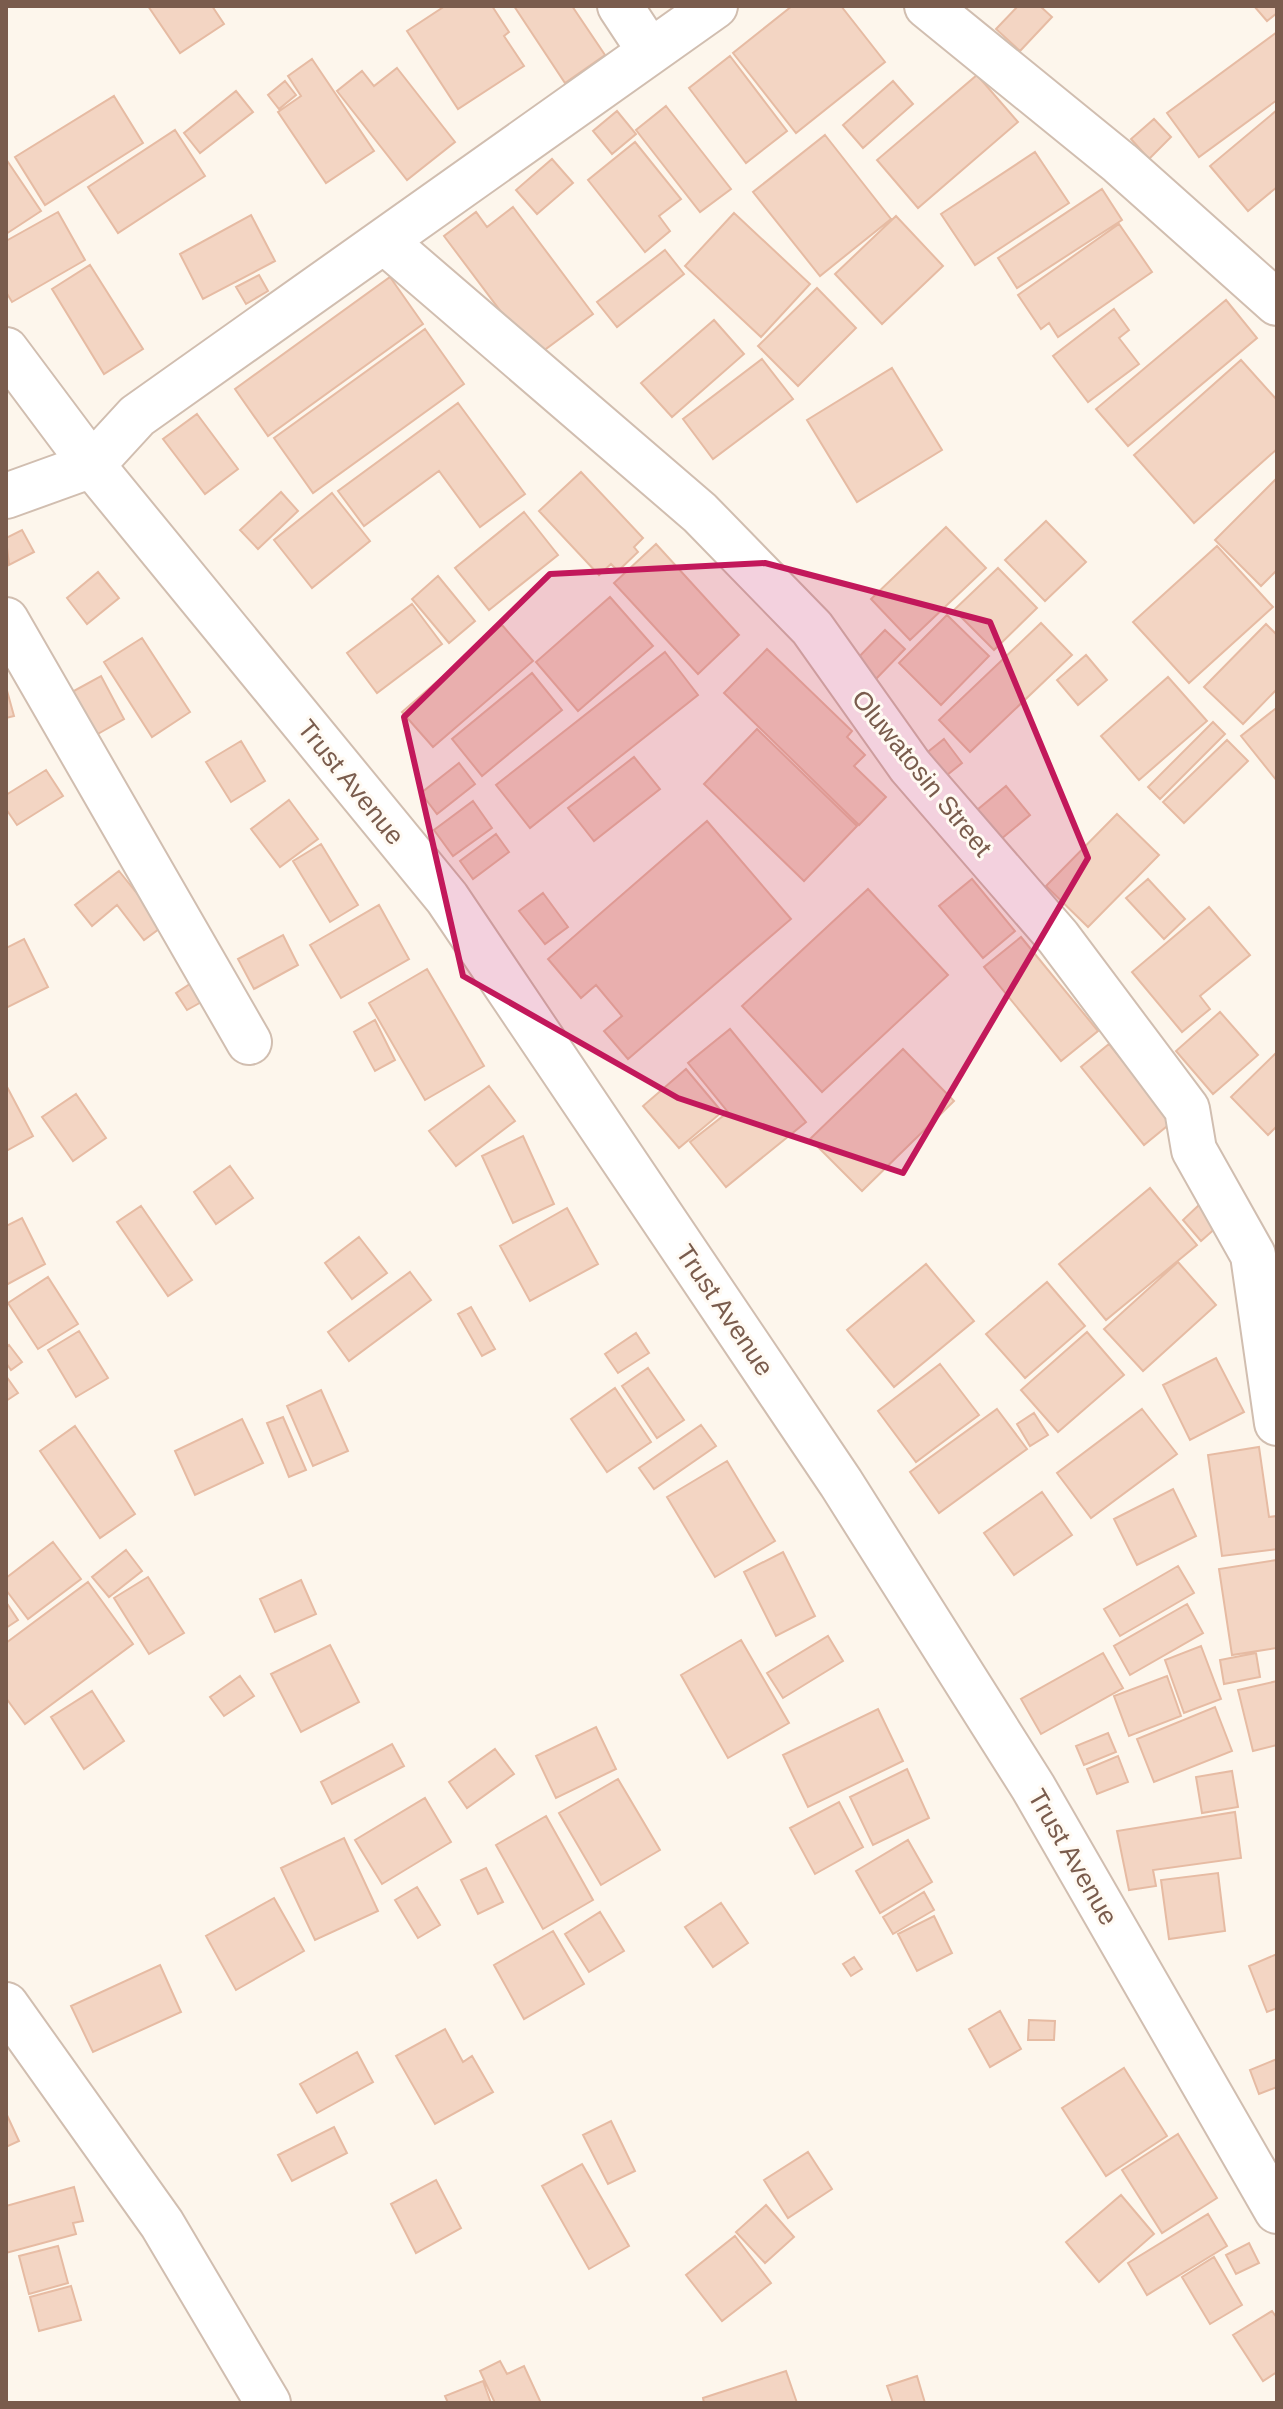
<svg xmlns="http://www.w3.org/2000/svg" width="1283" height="2409" viewBox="0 0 1283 2409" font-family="Arial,sans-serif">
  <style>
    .building { fill: #f3d5c3; stroke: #e6bba3; stroke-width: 2 }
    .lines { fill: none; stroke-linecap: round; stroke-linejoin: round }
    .minor-casing { stroke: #d1beb0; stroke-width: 48 }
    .minor { stroke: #fff; stroke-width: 44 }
    .marked { fill: #c2185b; fill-opacity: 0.2; stroke: #c2185b; stroke-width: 6; stroke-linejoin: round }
    .labels { text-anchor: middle; stroke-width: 6; stroke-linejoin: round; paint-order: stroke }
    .street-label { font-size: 26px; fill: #7a5c4d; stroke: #fffaf3 }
  </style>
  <rect width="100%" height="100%" fill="#fdf6ec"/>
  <path class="building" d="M148 6H212L224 24 180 53Z
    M445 6H492L509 32 504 36 524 66 458 109 407 31Z
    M514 6H572L605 55 565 83Z
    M792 6H841L885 62 796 133 733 53Z
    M1018 6H1040L1052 17 1020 51 996 29Z
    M1254 6H1277V13L1267 21Z
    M1277 32V100L1199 157 1167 113Z
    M730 56 787 131 746 163 689 88Z
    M312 59 374 151 326 183 278 112 301 96 288 76Z
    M397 68 455 142 407 180 337 91 362 71 374 86Z
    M977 75 1018 122 918 208 877 160Z
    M285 81 296 95 279 109 268 95Z
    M893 81 913 104 863 148 843 125Z
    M236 91 253 112 200 153 184 133Z
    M114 96 143 143 45 205 15 157Z
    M666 106 731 189 700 212 636 130Z
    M1277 110V187L1248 211 1210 166Z
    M617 111 636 134 612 154 593 131Z
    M1154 119 1171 137 1149 159 1131 139Z
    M175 130 205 176 118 233 88 187Z
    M825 135 891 219 820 276 753 192Z
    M635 142 681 199 659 216 670 231 645 252 588 180Z
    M1035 152 1069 203 975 265 941 214Z
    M552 159 573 183 537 214 516 190Z
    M8 162 41 211 6 234V164Z
    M1102 189 1122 220 1017 288 998 258Z
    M513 207 593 314 535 357 444 236 476 212 487 227Z
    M58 212 85 260 12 302 6 292V241Z
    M734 213 810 284 761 337 685 266Z
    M251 215 275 261 203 299 180 254Z
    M896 216 943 266 882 324 835 274Z
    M1119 224 1152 272 1058 337 1049 323 1041 329 1018 295Z
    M665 250 684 274 617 327 597 302Z
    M90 265 143 349 104 374 52 289Z
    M259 275 268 291 246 304 236 287Z
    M390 277 423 324 268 436 235 389Z
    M817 288 856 328 798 386 758 346Z
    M1226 300 1257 338 1128 446 1096 409Z
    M1114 309 1129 330 1119 338 1139 364 1088 402 1053 356Z
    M714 320 744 354 672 417 641 383Z
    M425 329 464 384 313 493 274 438Z
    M762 359 793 399 713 459 683 419Z
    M1241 360 1277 400V449L1194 523 1134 455Z
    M892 368 942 450 857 502 807 420Z
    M458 403 525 494 480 527 439 471 364 526 338 491Z
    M197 414 238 469 205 494 163 439Z
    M581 472 643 538 634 547 638 552 618 571 611 564 599 575 539 511Z
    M1277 478V570L1261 586 1215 540Z
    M281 492 298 511 258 549 240 530Z
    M332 493 370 541 312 588 274 540Z
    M524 512 558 555 489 610 455 568Z
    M1046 521 1086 562 1045 601 1005 560Z
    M946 527 986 568 910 640 871 599Z
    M22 530 34 552 9 565 6 538Z
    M656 544 739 635 698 674 614 583Z
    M1217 546 1273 607 1189 683 1133 622Z
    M998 568 1037 608 994 650 954 610Z
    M98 572 119 598 87 624 67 598Z
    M438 576 475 621 449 643 412 599Z
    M610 597 653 646 578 711 536 662Z
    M412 604 442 644 377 693 347 653Z
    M947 615 989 656 941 705 899 663Z
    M1041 623 1072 655 970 752 939 720Z
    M1266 624 1277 635V689L1243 724 1204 687Z
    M502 625 533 661 433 747 402 712Z
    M885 630 905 649 873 682 853 663Z
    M142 638 190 712 152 737 104 662Z
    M767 649 852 731 847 737 865 755 854 766 886 797 859 825 724 693Z
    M665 652 698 695 530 828 496 785Z
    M1086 655 1107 680 1078 705 1057 680Z
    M532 673 562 710 482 776 452 739Z
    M101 676 124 719 96 735 72 692Z
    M1168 677 1207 721 1139 780 1101 736Z
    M6 687 14 716 6 718Z
    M1275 709 1277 711V781L1241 736Z
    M1213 722 1225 734 1160 799 1148 787Z
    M757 729 857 826 804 881 704 784Z
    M944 739 962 763 942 779 924 755Z
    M1227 740 1248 761 1184 823 1163 802Z
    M241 741 265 781 231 802 206 762Z
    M634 757 660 789 594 841 568 808Z
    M459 763 475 784 437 814 421 793Z
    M46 770 63 796 17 825 6 809V795Z
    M1006 786 1030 815 995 844 971 815Z
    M289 800 318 839 280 867 251 829Z
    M473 801 492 828 453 856 434 830Z
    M1117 814 1159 855 1088 927 1046 886Z
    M707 821 791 919 628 1059 604 1031 622 1016 596 985 581 998 548 959Z
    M496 834 509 852 473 879 460 861Z
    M321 844 358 905 330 922 293 861Z
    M119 871 163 926 144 940 117 905 92 926 75 905Z
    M972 879 1015 931 983 958 939 906Z
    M1148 879 1185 919 1164 939 1126 898Z
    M868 889 948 975 822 1092 742 1006Z
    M543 893 568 927 545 944 519 911Z
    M379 905 409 959 341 998 310 945Z
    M1209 907 1250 955 1200 996 1210 1009 1182 1032 1132 972Z
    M283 935 298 965 254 989 238 959Z
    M1021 937 1098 1031 1061 1061 984 967Z
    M24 939 48 987 6 1008V948Z
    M427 969 484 1066 425 1100 369 1003Z
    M193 982 205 1000 187 1010 176 993Z
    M1220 1012 1258 1055 1213 1094 1176 1051Z
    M375 1020 395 1060 375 1071 354 1032Z
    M730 1029 806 1122 726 1187 690 1142 728 1112 688 1063Z
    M1109 1044 1172 1122 1144 1145 1081 1067Z
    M903 1049 954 1101 862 1191 810 1139Z
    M1277 1052V1126L1268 1135 1231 1097Z
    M686 1069 722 1112 679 1148 643 1106Z
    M6 1085 33 1136 6 1151Z
    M489 1086 515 1121 456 1166 429 1131Z
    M76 1094 106 1138 73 1161 42 1117Z
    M523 1136 554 1204 513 1223 482 1156Z
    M230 1166 253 1198 216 1224 194 1192Z
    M1150 1188 1197 1245 1106 1320 1059 1264Z
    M1199 1205 1218 1226 1201 1241 1183 1220Z
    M141 1206 192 1280 168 1296 117 1222Z
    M567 1208 598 1264 530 1301 500 1246Z
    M22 1218 45 1264 6 1285V1226Z
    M359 1237 387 1273 352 1299 325 1263Z
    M1178 1262 1216 1305 1143 1371 1104 1329Z
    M926 1264 974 1321 894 1387 847 1330Z
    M410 1272 431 1300 349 1361 328 1332Z
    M48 1277 78 1324 38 1349 8 1303Z
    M1047 1282 1085 1326 1025 1378 986 1334Z
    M471 1307 495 1349 482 1356 458 1314Z
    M79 1331 108 1378 76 1397 48 1350Z
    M1087 1332 1124 1375 1058 1432 1021 1390Z
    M636 1333 649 1353 618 1373 605 1354Z
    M9 1345 22 1362 11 1370 6 1363V1348Z
    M1216 1358 1244 1412 1190 1440 1163 1385Z
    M940 1364 979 1415 916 1462 878 1411Z
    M648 1368 684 1420 657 1438 622 1386Z
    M6 1376 18 1393 6 1401Z
    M615 1388 651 1442 607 1472 571 1419Z
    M321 1390 348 1451 313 1466 287 1406Z
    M997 1409 1027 1449 939 1513 910 1472Z
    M1142 1409 1177 1454 1091 1518 1057 1473Z
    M1034 1413 1048 1435 1030 1446 1017 1424Z
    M283 1417 306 1470 289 1477 267 1423Z
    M242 1419 263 1463 195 1495 175 1451Z
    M701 1425 716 1446 654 1489 639 1468Z
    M75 1426 135 1514 100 1538 40 1451Z
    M1259 1447 1269 1517 1277 1516V1549L1222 1556 1208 1455Z
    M727 1461 775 1541 715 1577 667 1497Z
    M1173 1489 1196 1536 1137 1565 1114 1519Z
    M1042 1492 1072 1535 1014 1575 984 1533Z
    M53 1542 81 1579 28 1619 6 1590V1578Z
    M126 1550 142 1571 109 1597 92 1577Z
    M783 1552 815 1616 776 1636 744 1572Z
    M1277 1560V1648L1232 1655 1219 1569Z
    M1178 1566 1194 1593 1120 1636 1104 1609Z
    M148 1577 184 1633 149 1654 114 1598Z
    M301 1580 316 1614 275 1632 260 1599Z
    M88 1582 133 1644 25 1724 6 1698V1643Z
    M6 1602 18 1620 6 1628Z
    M1187 1604 1203 1633 1130 1675 1114 1646Z
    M828 1636 843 1661 783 1698 767 1673Z
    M741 1640 789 1723 728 1758 681 1675Z
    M330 1645 359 1702 301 1732 271 1674Z
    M1201 1646 1221 1699 1184 1713 1165 1660Z
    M1103 1653 1123 1688 1041 1734 1021 1699Z
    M1256 1653 1260 1677 1224 1684 1220 1660Z
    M240 1676 254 1696 224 1716 210 1697Z
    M1167 1676 1181 1716 1129 1736 1114 1696Z
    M1277 1681V1745L1253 1751 1238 1690Z
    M92 1691 124 1741 84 1769 51 1717Z
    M1215 1707 1232 1751 1154 1782 1137 1739Z
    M878 1709 903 1761 808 1807 783 1755Z
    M596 1727 616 1769 556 1798 536 1756Z
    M1108 1733 1116 1752 1084 1765 1076 1746Z
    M392 1744 404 1766 332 1804 321 1782Z
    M495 1749 514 1774 467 1808 449 1782Z
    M1118 1756 1128 1782 1097 1794 1087 1769Z
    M907 1769 929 1818 873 1845 850 1797Z
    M1232 1771 1238 1807 1202 1813 1196 1777Z
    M618 1779 660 1850 601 1885 559 1813Z
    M425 1798 451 1842 382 1884 355 1840Z
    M839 1802 863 1847 815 1874 790 1828Z
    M1235 1812 1241 1858 1153 1870 1156 1886 1129 1890 1117 1831Z
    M546 1816 593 1900 543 1929 496 1845Z
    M344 1838 378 1911 315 1940 281 1868Z
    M908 1840 932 1882 880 1913 856 1871Z
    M486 1868 503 1902 478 1914 461 1880Z
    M1218 1873 1225 1931 1169 1939 1161 1880Z
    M417 1887 440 1925 418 1938 395 1900Z
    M924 1892 934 1910 893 1934 883 1917Z
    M274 1898 304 1951 236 1990 206 1936Z
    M721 1903 748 1943 713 1967 685 1927Z
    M600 1912 624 1951 589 1972 565 1934Z
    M934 1916 952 1953 917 1971 898 1934Z
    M553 1931 584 1984 524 2019 494 1965Z
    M1277 1954V2008L1267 2012 1249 1966Z
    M854 1957 862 1969 851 1976 843 1964Z
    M160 1965 181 2012 93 2052 71 2006Z
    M1000 2011 1021 2049 990 2067 969 2029Z
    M1029 2020 1055 2021 1054 2040H1028Z
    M445 2029 463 2062 472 2056 493 2092 435 2124 396 2056Z
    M357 2052 373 2082 317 2113 300 2084Z
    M1277 2059V2087L1259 2094 1250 2070Z
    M1124 2068 1167 2136 1106 2176 1062 2108Z
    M6 2113 19 2141 6 2147Z
    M611 2121 635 2171 608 2184 583 2135Z
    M334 2127 347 2153 292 2181 278 2155Z
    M1178 2134 1217 2198 1162 2233 1122 2170Z
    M808 2152 832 2189 788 2218 764 2180Z
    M582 2164 629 2246 589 2269 542 2186Z
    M436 2180 461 2228 416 2253 391 2204Z
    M74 2187 83 2221 73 2223 76 2234 6 2253V2206Z
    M1121 2195 1154 2234 1099 2282 1066 2242Z
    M766 2205 794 2237 765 2263 736 2232Z
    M1208 2214 1227 2246 1147 2295 1128 2263Z
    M735 2236 771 2283 722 2321 686 2275Z
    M1249 2243 1259 2263 1236 2274 1226 2255Z
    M58 2246 68 2283 29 2294 19 2256Z
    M1214 2257 1242 2305 1210 2324 1182 2277Z
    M71 2286 81 2320 39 2331 30 2297Z
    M1272 2311 1277 2318V2372L1263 2381 1233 2335Z
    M500 2361 507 2374 524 2366 541 2403H495L480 2371Z
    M786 2371 797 2403H704L703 2398Z
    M917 2376 925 2403H893L887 2386Z
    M483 2381 491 2403H448L445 2396Z"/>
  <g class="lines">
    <g class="minor-casing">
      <path id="minor" d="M620 6 649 50
        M927 6 1120 163 1277 303
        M384 241 700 513 812 628 910 766 1058 937 1187 1109 1194 1150 1253 1255 1277 1423
        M6 350 92 465 447 898 841 1483 1033 1787 1277 2211
        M6 496 92 465 137 416 715 6
        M6 620 249 1042
        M6 2005 162 2224 268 2403"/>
    </g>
    <use href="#minor" class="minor"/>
  </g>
  <path class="marked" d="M765 563 990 622 1088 858 903 1173 678 1098 463 976 404 717 550 574Z"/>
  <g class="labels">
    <g class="street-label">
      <text transform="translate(922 773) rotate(51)" y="9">Oluwatosin Street</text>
      <text transform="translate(351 782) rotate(51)" y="9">Trust Avenue</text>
      <text transform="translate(725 1310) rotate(56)" y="9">Trust Avenue</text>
      <text transform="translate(1073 1857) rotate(60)" y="9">Trust Avenue</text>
    </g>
  </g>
  <rect width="1283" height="2409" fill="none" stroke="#7a5c4d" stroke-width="16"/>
</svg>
